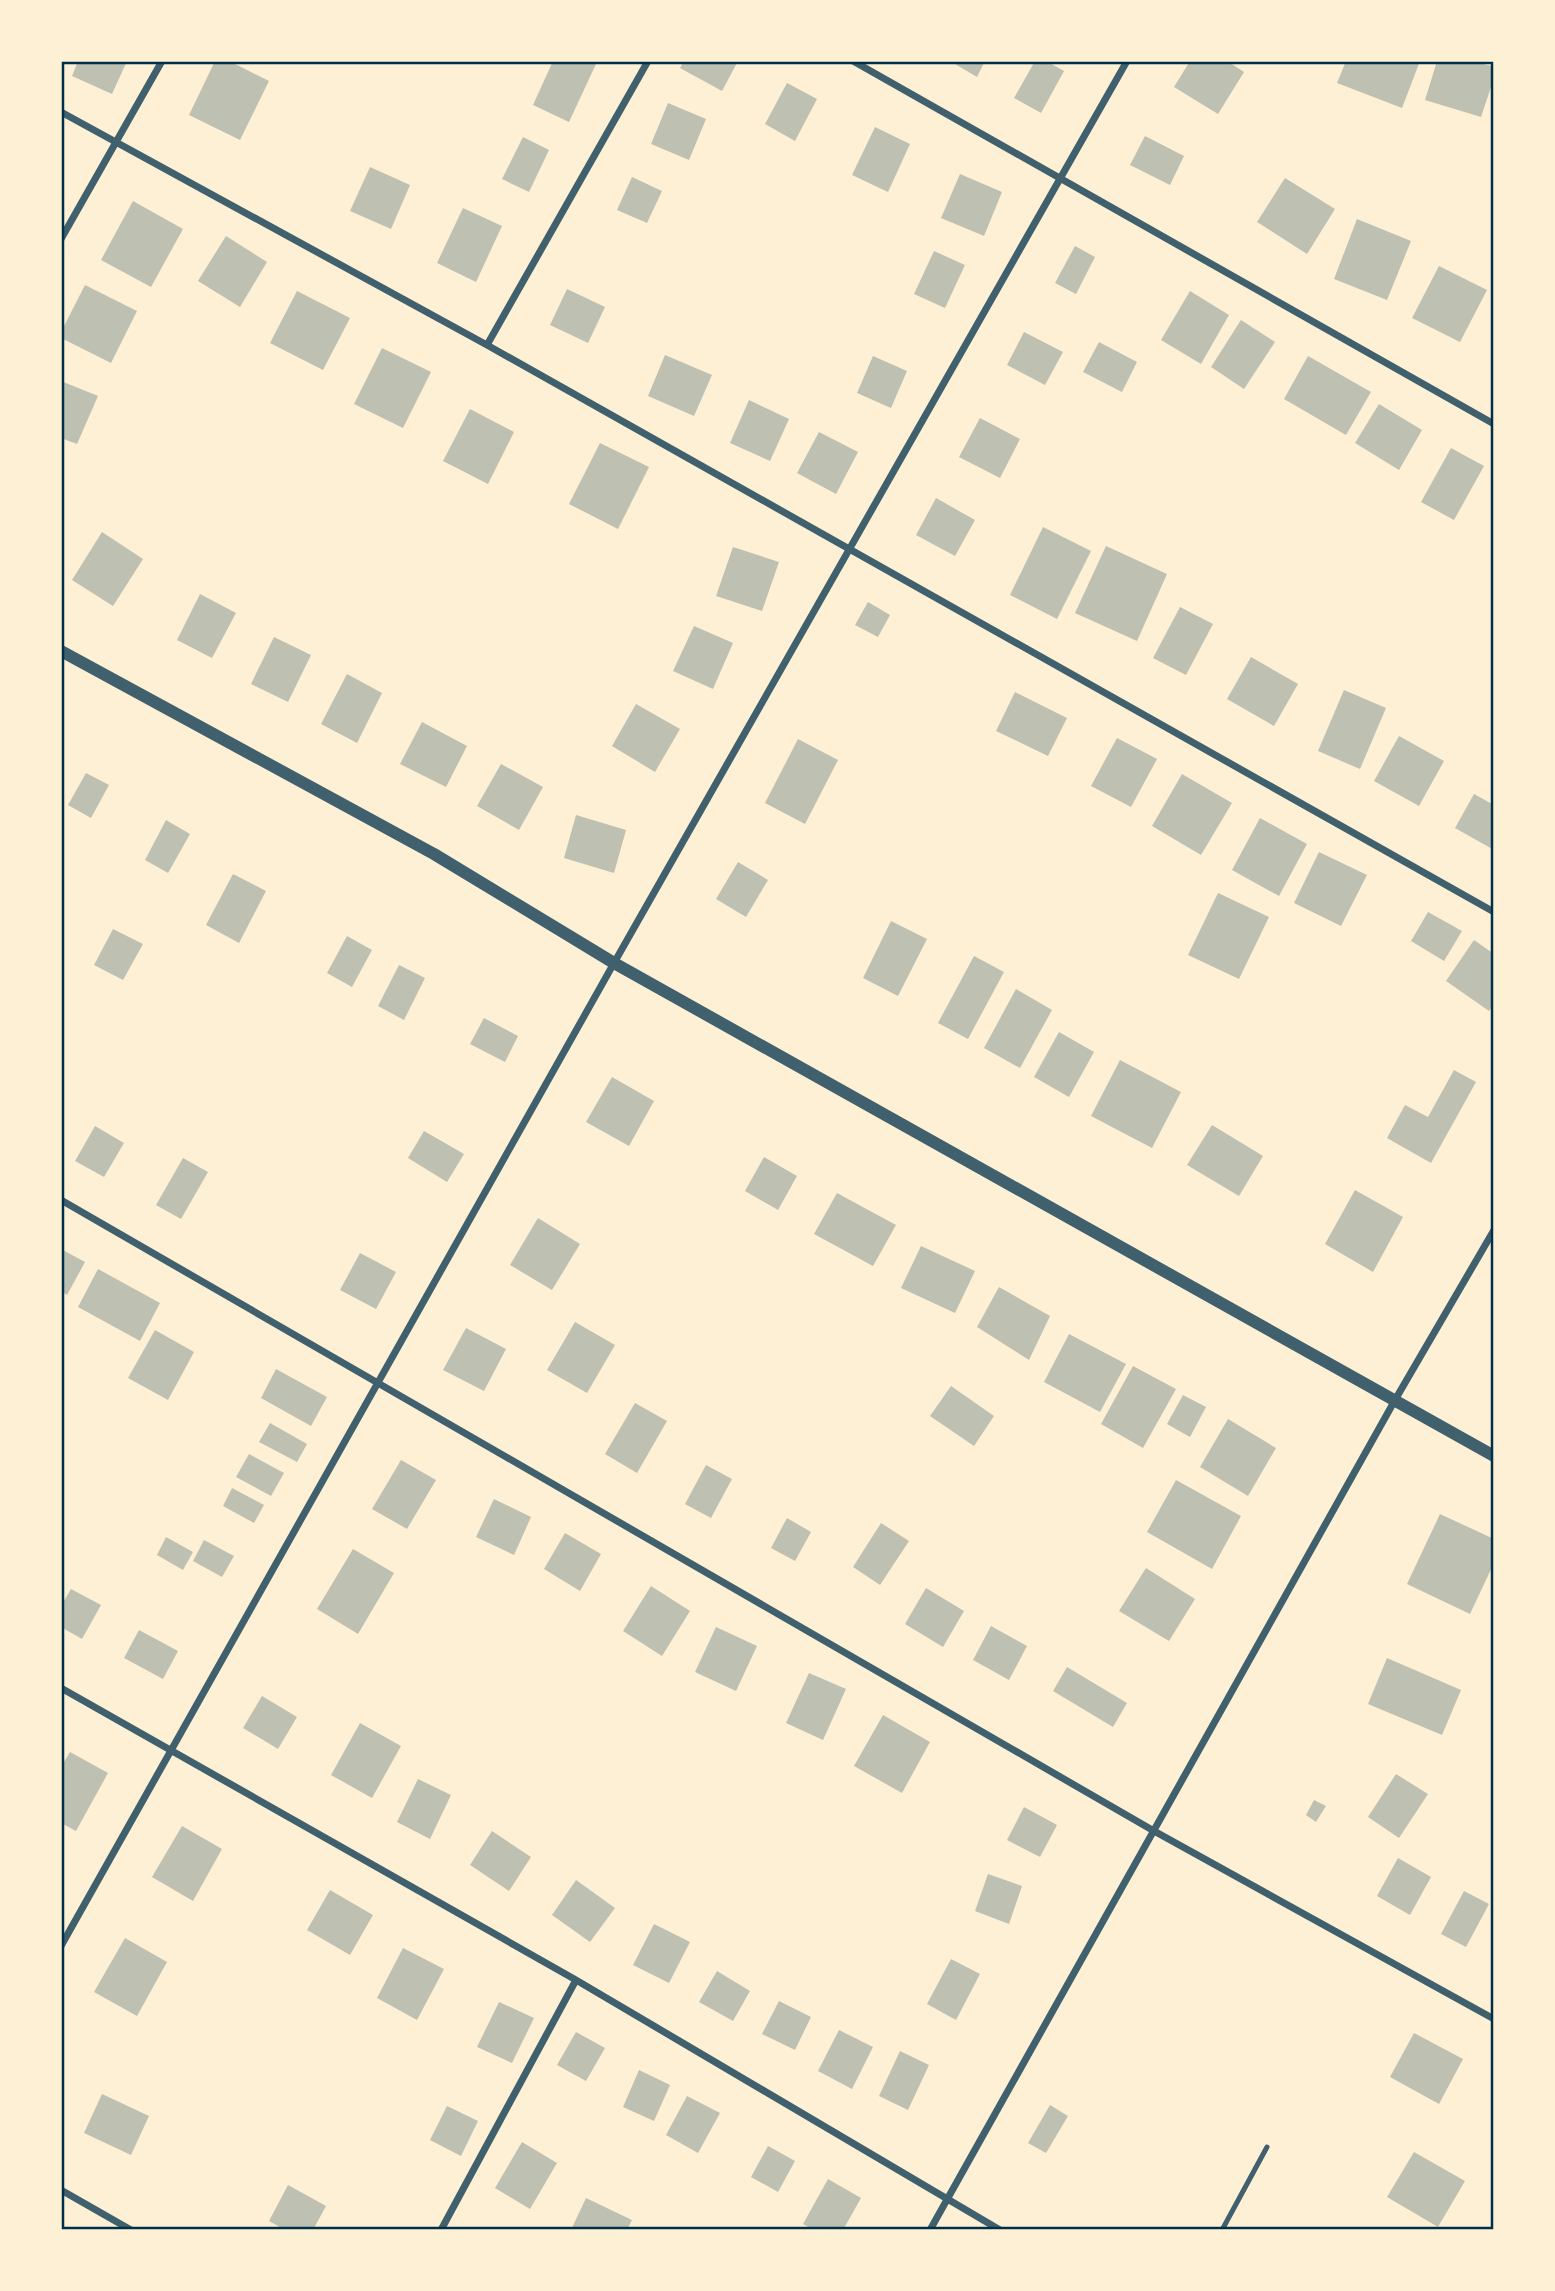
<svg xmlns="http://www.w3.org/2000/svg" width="1555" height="2291" viewBox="0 0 1555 2291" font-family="Lato,sans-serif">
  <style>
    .building { fill: #bec0b2 }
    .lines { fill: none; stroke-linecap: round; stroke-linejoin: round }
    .service { stroke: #3f606c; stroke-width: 5 }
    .minor { stroke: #3f606c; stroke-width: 7 }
    .tertiary { stroke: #3f606c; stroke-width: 12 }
    .neatline { fill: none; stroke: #003049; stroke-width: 2.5 }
  </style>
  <rect width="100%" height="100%" fill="#fdf0d5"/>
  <path class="building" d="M78 61H127L112 94 72 76Z
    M215 61H229L269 81 240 140 189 115Z
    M553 61H591L596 64 569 122 533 105Z
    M684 61H738L722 91 680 68Z
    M950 61H985L977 77Z
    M1035 61H1046L1064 71 1041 113 1014 98Z
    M1190 61H1227L1244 72 1218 114 1174 87Z
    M1346 61H1420L1402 108 1337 83Z
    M1437 61H1474L1494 67V78L1481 117 1425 100Z
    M787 83 817 99 795 141 765 124Z
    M668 103 706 119 689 160 651 144Z
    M875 127 910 144 888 192 852 175Z
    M1145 136 1184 156 1170 185 1130 165Z
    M523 137 549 150 529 192 502 179Z
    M370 167 410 185 391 229 350 211Z
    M960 174 1002 192 984 236 941 218Z
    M632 177 662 191 647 223 617 210Z
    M1285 178 1335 209 1307 254 1257 222Z
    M133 201 183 229 151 287 101 260Z
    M463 208 502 226 476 282 437 263Z
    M1357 219 1411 241 1387 300 1334 279Z
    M226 236 267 262 240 307 198 281Z
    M1075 246 1095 257 1076 294 1055 283Z
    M934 251 965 265 945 308 914 294Z
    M1439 266 1487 290 1460 342 1412 318Z
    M85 285 137 311 111 363 61 338V332Z
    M567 289 605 307 588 343 550 325Z
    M297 291 350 318 323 370 270 343Z
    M1190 291 1229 315 1201 364 1161 340Z
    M1241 320 1275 342 1244 389 1211 367Z
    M1024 332 1063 352 1045 385 1007 365Z
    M1099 342 1137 362 1122 392 1083 372Z
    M382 348 431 372 403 428 354 404Z
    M665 355 712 375 694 416 648 396Z
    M873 356 907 371 891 408 857 393Z
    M1308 356 1371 392 1346 435 1284 399Z
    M61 381 98 396 77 444 61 438Z
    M749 400 789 419 770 461 730 443Z
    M1379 404 1422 430 1399 470 1355 443Z
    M470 409 514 432 488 484 443 461Z
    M980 418 1020 439 1000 478 959 457Z
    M819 432 858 452 836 494 797 473Z
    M600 443 649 467 618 529 569 504Z
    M1451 448 1484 466 1454 520 1421 502Z
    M936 498 975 520 955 556 916 535Z
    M1043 527 1091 551 1057 619 1010 595Z
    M102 532 143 559 113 606 72 580Z
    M1106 546 1167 574 1137 641 1075 613Z
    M733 547 779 562 762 611 716 596Z
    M200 594 236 613 212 658 177 640Z
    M868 602 890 615 878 637 855 625Z
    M1180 607 1213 624 1186 675 1153 658Z
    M694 626 733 643 713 689 673 671Z
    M274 637 311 655 288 702 251 684Z
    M1251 657 1298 684 1274 726 1227 699Z
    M347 674 382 693 357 743 321 724Z
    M1344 690 1386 708 1360 769 1318 751Z
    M1015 692 1067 718 1048 756 996 731Z
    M636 704 680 729 655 772 612 746Z
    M422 722 467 746 446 787 400 764Z
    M1399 736 1444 761 1419 806 1374 781Z
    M1117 738 1157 759 1131 807 1091 786Z
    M798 739 838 760 805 824 765 803Z
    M501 764 543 787 519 830 477 806Z
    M86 773 109 785 91 818 68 805Z
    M1182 774 1232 803 1201 855 1152 826Z
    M1474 794 1494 805V850L1455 828Z
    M576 815 626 830 614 873 564 858Z
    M1260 818 1307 844 1279 896 1232 870Z
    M166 820 190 834 168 873 145 860Z
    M1319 852 1367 875 1341 926 1294 903Z
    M738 862 768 880 746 917 716 899Z
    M233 874 266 891 239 943 206 925Z
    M1218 893 1269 917 1239 979 1188 955Z
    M1428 912 1462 931 1444 961 1411 941Z
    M891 921 927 939 898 996 863 978Z
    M113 929 143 944 123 980 94 965Z
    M347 936 372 950 352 987 327 973Z
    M1474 940 1494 954V1004L1489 1011 1446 981Z
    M974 956 1004 972 968 1039 938 1023Z
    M399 965 425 978 404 1020 378 1006Z
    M1016 989 1052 1010 1020 1068 984 1048Z
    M484 1018 518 1036 505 1062 470 1044Z
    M1059 1032 1094 1052 1069 1097 1034 1077Z
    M1120 1060 1181 1092 1152 1148 1091 1116Z
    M1454 1070 1476 1082 1431 1163 1387 1138 1405 1105 1428 1117Z
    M612 1077 654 1101 629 1146 586 1122Z
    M1212 1125 1263 1156 1239 1196 1187 1165Z
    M95 1126 124 1143 104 1177 75 1161Z
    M424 1131 464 1154 447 1182 408 1158Z
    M764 1157 797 1176 778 1210 745 1191Z
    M183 1158 208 1172 181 1219 156 1205Z
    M1355 1190 1403 1217 1373 1272 1325 1244Z
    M837 1193 896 1225 873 1266 814 1234Z
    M538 1218 580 1244 552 1290 510 1265Z
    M921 1246 975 1271 955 1313 901 1288Z
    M61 1249 85 1262 67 1295 61 1291Z
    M360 1253 396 1272 376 1309 340 1290Z
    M98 1269 160 1303 140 1341 78 1307Z
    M999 1287 1050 1316 1029 1360 977 1327Z
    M575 1322 615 1345 587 1393 547 1370Z
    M466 1328 506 1349 484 1391 443 1370Z
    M155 1330 194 1352 168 1400 128 1378Z
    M1069 1334 1126 1364 1100 1412 1044 1382Z
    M1133 1366 1176 1389 1143 1448 1101 1424Z
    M276 1369 327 1397 311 1426 261 1398Z
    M951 1386 994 1416 974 1446 930 1416Z
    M1183 1395 1206 1407 1190 1437 1167 1424Z
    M635 1403 667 1421 637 1473 605 1454Z
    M1228 1419 1276 1448 1248 1496 1200 1467Z
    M270 1423 307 1444 297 1462 259 1442Z
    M249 1454 284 1473 271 1496 236 1477Z
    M401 1460 436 1480 407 1529 372 1509Z
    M706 1465 732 1479 711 1518 685 1504Z
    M1176 1480 1241 1516 1212 1569 1147 1532Z
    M232 1488 264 1505 254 1523 223 1506Z
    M494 1499 531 1517 514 1555 476 1537Z
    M1440 1514 1494 1539V1563L1470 1614 1407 1584Z
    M787 1518 811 1532 795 1561 771 1548Z
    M881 1523 909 1541 880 1585 853 1567Z
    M565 1533 601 1554 580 1591 544 1569Z
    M166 1537 193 1552 183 1570 157 1555Z
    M204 1540 234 1556 222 1577 193 1561Z
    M353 1549 394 1573 358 1634 317 1609Z
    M1146 1568 1195 1599 1169 1641 1119 1611Z
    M651 1586 690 1611 662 1656 623 1631Z
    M926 1588 964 1611 943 1647 905 1624Z
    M71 1589 101 1605 82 1639 61 1627V1606Z
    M991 1626 1027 1646 1009 1680 973 1660Z
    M716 1627 757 1646 736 1691 695 1672Z
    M139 1630 178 1651 163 1679 124 1658Z
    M1387 1658 1461 1690 1442 1735 1368 1704Z
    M1067 1667 1127 1703 1113 1727 1053 1691Z
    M809 1673 846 1689 823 1740 786 1723Z
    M262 1696 297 1717 278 1749 243 1728Z
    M883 1715 930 1742 902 1793 854 1766Z
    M360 1723 401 1746 372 1798 331 1775Z
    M70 1752 108 1773 76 1831 61 1823V1767Z
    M1396 1774 1428 1794 1399 1838 1368 1817Z
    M418 1779 451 1795 430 1839 397 1822Z
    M1314 1800 1326 1806 1316 1822 1306 1815Z
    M1024 1807 1057 1825 1040 1857 1007 1840Z
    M182 1826 222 1849 193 1901 152 1877Z
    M492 1831 531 1857 509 1891 470 1865Z
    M1398 1858 1431 1877 1410 1915 1377 1896Z
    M988 1874 1022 1886 1009 1924 975 1911Z
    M576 1880 615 1908 590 1942 552 1915Z
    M330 1890 373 1915 350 1955 307 1930Z
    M1464 1891 1489 1904 1466 1947 1441 1934Z
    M654 1924 690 1942 669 1983 633 1965Z
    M125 1938 167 1962 137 2016 94 1992Z
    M403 1948 444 1969 417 2020 377 1998Z
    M951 1959 980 1974 956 2020 927 2004Z
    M717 1971 750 1991 733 2021 699 2002Z
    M779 2001 811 2017 795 2050 762 2034Z
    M499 2002 534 2018 512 2063 477 2047Z
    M839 2030 873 2047 852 2089 818 2071Z
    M576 2032 605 2048 586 2081 557 2065Z
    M1414 2033 1463 2059 1439 2104 1390 2077Z
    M900 2051 929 2065 908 2110 879 2096Z
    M639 2070 670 2085 654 2121 623 2107Z
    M102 2094 149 2116 131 2155 84 2133Z
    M687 2096 720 2113 698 2153 666 2135Z
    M1050 2105 1068 2116 1046 2153 1028 2143Z
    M447 2106 478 2121 461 2156 430 2140Z
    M522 2142 557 2163 530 2209 495 2188Z
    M768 2146 795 2161 778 2192 751 2177Z
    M1414 2152 1465 2181 1438 2227 1387 2197Z
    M828 2179 861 2198 843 2230H814L803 2224Z
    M288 2185 326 2206 313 2230H285L269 2221Z
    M586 2198 632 2220 627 2230H571Z"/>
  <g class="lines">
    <path class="service" d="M1222 2230 1267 2147"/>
    <path class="minor" d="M853 61 1494 424
      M61 112 487 345 1494 912
      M61 239 162 61
      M487 345 648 61
      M61 1200 1154 1831 1494 2019
      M61 1688 576 1980 1000 2230
      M61 1946 614 963 1127 61
      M61 2190 131 2230
      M441 2230 576 1980
      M930 2230 1395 1400 1494 1230"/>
    <path class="tertiary" d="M61 651 434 854 614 963 1494 1456"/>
  </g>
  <rect width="1555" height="2291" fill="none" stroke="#fdf0d5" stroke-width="126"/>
  <rect x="63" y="63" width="1429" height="2165" class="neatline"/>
</svg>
